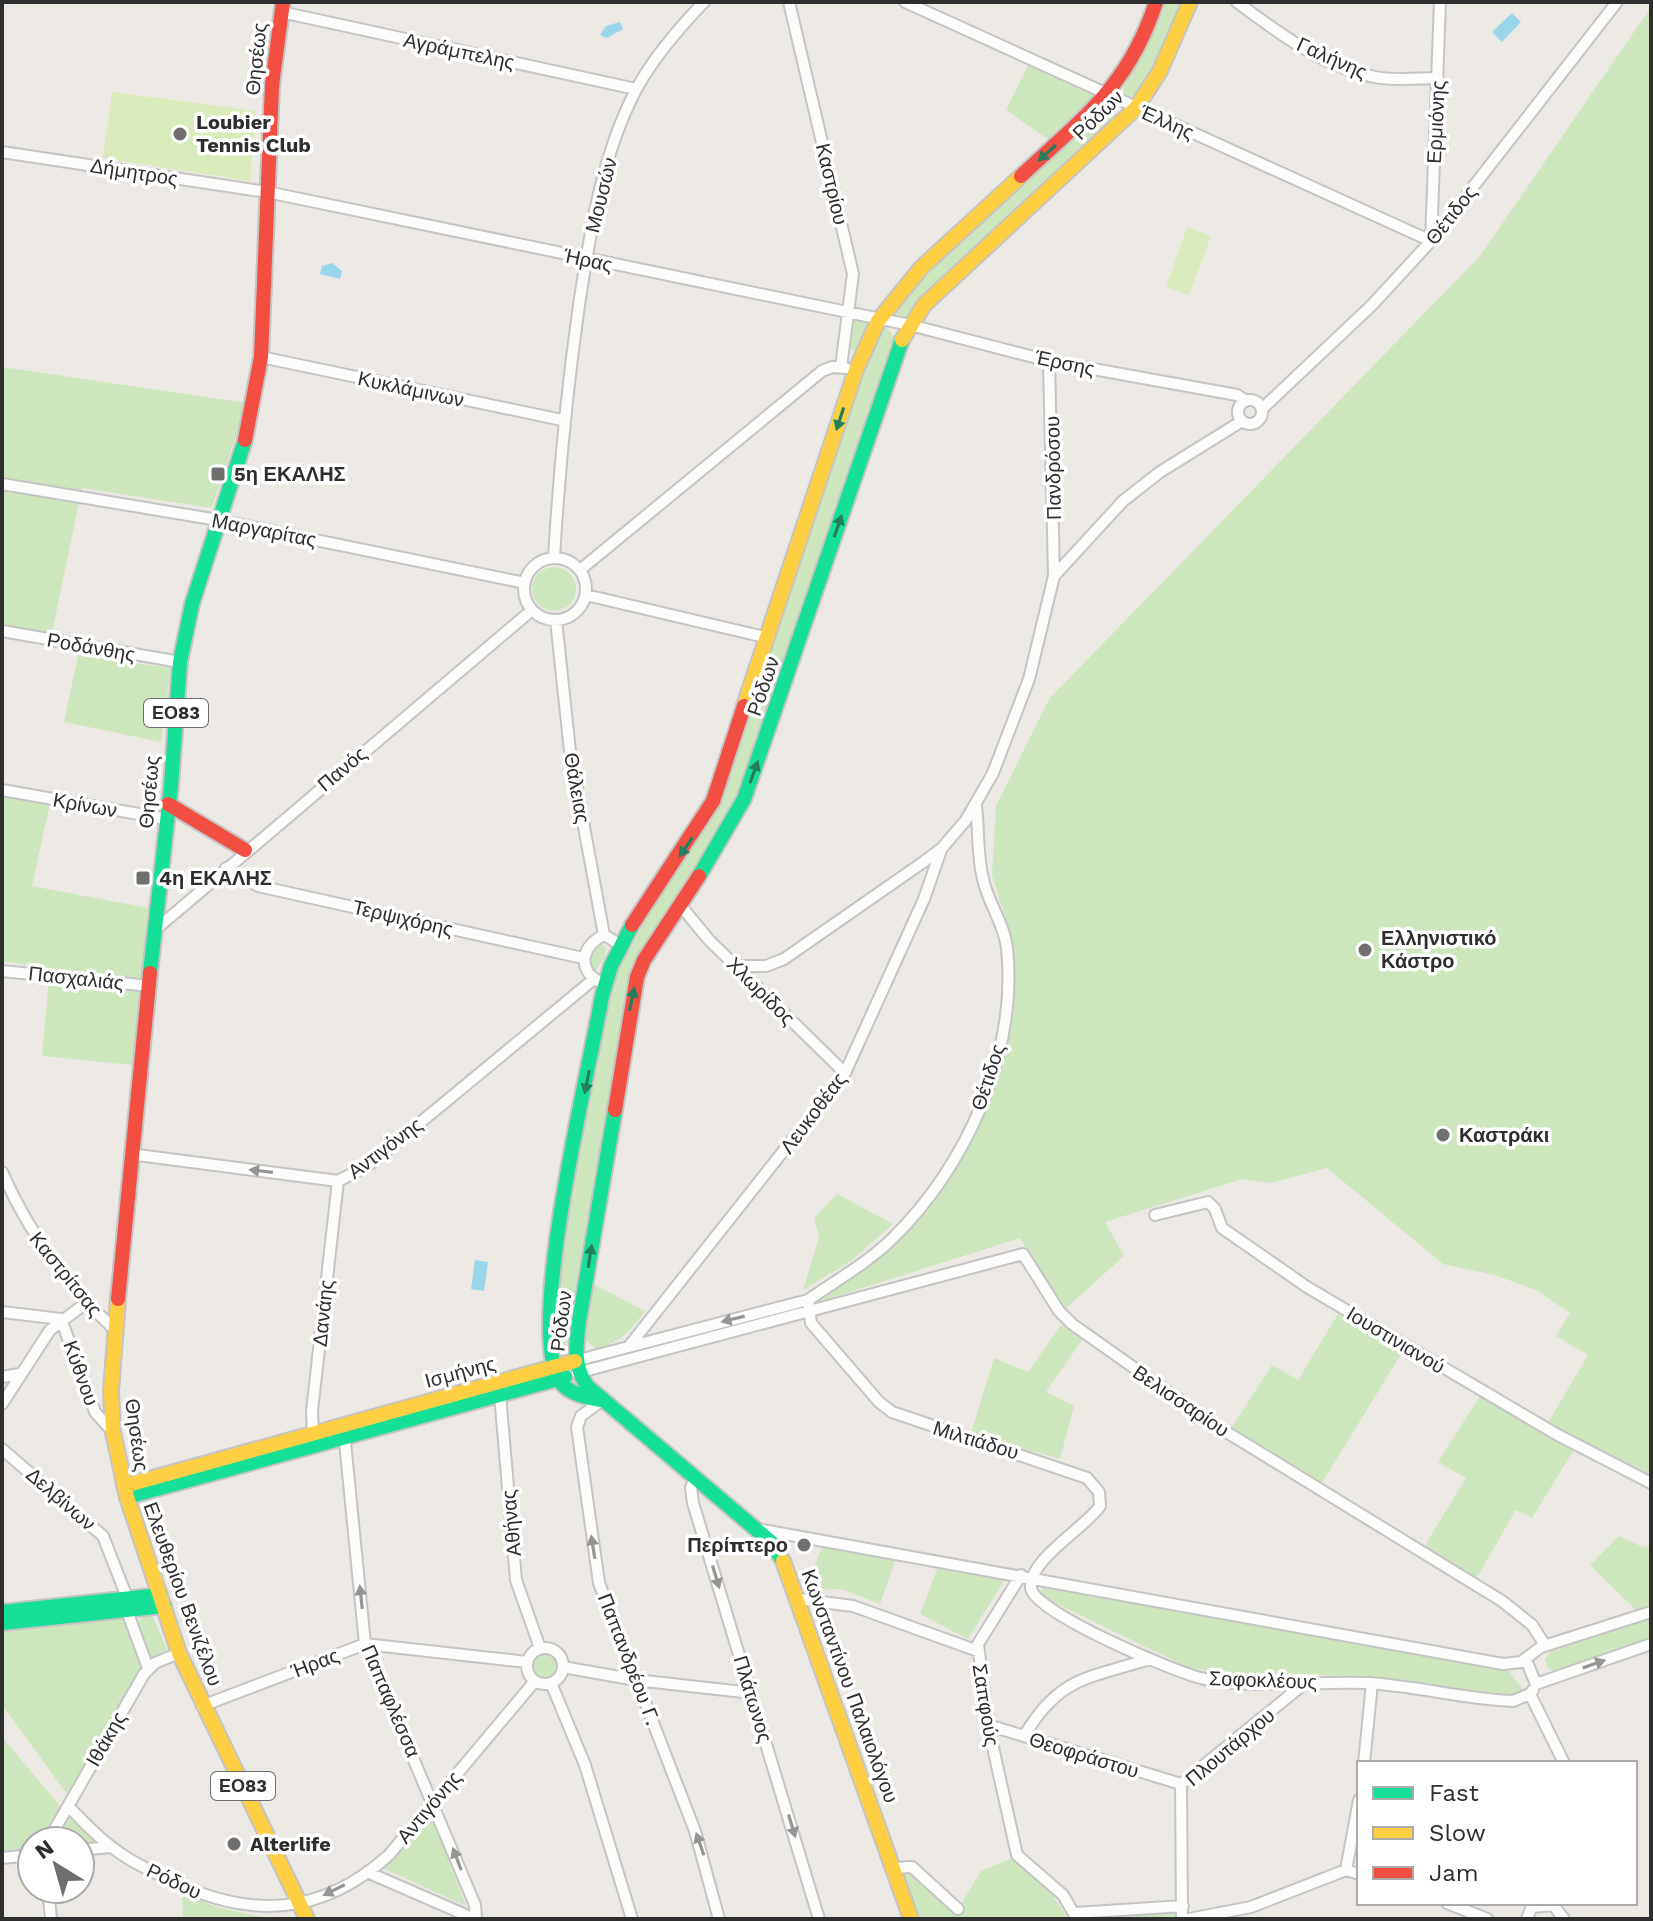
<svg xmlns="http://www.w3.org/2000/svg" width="1653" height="1921" viewBox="0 0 1653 1921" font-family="'Work Sans',sans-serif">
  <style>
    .green { fill: #cee6be }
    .pitch { fill: #d9eabb }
    .water { fill: #99d6ec }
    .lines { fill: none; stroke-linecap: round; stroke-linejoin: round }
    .street-casing { stroke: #c5c4c5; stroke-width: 14 }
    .fast-casing { stroke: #c5c4c5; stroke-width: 18 }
    .slow-casing { stroke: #c5c4c5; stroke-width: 18 }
    .jam-casing { stroke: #c5c4c5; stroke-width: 18 }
    .street { stroke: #fcfcfb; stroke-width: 10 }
    .fast { stroke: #16e098; stroke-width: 14 }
    .slow { stroke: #ffcf43; stroke-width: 14 }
    .jam { stroke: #f24e42; stroke-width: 14 }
    .oneway { fill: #237e5e }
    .oneway2 { fill: #959594 }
    .poi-dot { fill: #706f6e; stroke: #fff; stroke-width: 3 }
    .labels { text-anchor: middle; stroke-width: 7; stroke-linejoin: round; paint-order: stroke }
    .shield { fill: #fff; stroke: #6d6d6d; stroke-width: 2 }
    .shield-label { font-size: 18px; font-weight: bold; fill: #2e2e2e }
    .street-label { font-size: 20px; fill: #2e2e2e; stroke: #fff }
    .poi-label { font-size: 20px; font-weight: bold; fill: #2e2e2e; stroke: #fff; text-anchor: start }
  </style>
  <rect width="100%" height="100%" fill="#ece8e4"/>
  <path class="green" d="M1163 2H1184L1144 90 1129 97 1124 94 1123 88 1154 31Z
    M1651 7V1476L1621 1464 1548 1423 1588 1355 1556 1336 1570 1313 1538 1291 1495 1275 1443 1264 1327 1168 1270 1183 1242 1179 1105 1222 1124 1256 1064 1310 1020 1238 815 1303V1297L860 1271 895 1244 933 1201 953 1169 993 1087 1014 987 1008 926 992 875 996 806 1049 699 1480 256Z
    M1028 65 1094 95 1049 140 1006 110Z
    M1113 103 1118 108 1110 126 946 274 905 319 892 316 891 311 932 265 1105 105Z
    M853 319 873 323 856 356 848 343Z
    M886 327 894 337 893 344 754 760 703 862 630 982 574 1296 566 1349 558 1352 555 1347 561 1245 593 1068 617 972 651 911 714 813 732 771 858 380 878 332Z
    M2 367 247 403 212 508 82 488 52 633 2 625Z
    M532 589a22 22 0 1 1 44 0a22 22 0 1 1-44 0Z
    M78 655 171 668 161 742 64 722Z
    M2 795 50 804 32 886 148 908 132 1065 42 1056 50 968 2 961Z
    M601 943 606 947 605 958 593 973 587 962Z
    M837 1194 893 1224 851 1261 803 1290 819 1237 814 1218Z
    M589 1282 645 1311C630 1331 620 1343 596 1349L581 1336Z
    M1338 1314 1403 1351 1320 1486 1230 1430 1272 1365 1298 1380Z
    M1061 1325 1082 1340 1046 1392 1074 1406 1060 1459 971 1433 994 1358 1028 1372Z
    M1480 1396 1573 1451 1532 1518 1516 1510 1476 1579 1424 1547 1466 1478 1438 1462Z
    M1619 1536 1643 1547 1651 1546V1607L1637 1611 1590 1565Z
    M823 1544 896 1558 880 1604 841 1589 805 1590Z
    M939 1565 1005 1579 968 1639 920 1614Z
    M1044 1584 1508 1670 1524 1691 1515 1698 1373 1679 1308 1674 1232 1675 1187 1667 1045 1598 1041 1591Z
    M151 1613 167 1649 152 1659 137 1621Z
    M122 1617 141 1667 67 1794 2 1705V1627Z
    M1651 1617V1639L1556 1672 1548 1668 1545 1660 1550 1652Z
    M533 1666a13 13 0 1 1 26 0a13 13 0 1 1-26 0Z
    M2 1737 61 1807 41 1841H32V1849L2 1851Z
    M70 1816 95 1840 93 1844 54 1841Z
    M433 1819 466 1906 383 1868Z
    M1013 1858 1047 1888 1069 1919H918L901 1873H911L956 1913 981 1871Z
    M182 1892 216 1907 273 1919H183Z
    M1177 1911 1178 1919 1085 1918Z"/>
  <path class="pitch" d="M112 92 256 111 250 181 103 158Z
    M1187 227 1211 236 1189 295 1166 287Z"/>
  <path class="water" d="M1512 13 1521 22 1502 42 1492 32Z
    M620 22 623 29 607 38 600 35 606 26Z
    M332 263 342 271 340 279 320 274 322 266Z
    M475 1260 488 1262 484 1291 471 1289Z"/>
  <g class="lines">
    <g class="street-casing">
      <path id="street" d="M789 2 853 274 841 367
        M905 2 1431 241 1440 2
        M1237 2C1278 33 1324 67 1375 77 1395 81 1418 78 1438 78
        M281 12 636 89
        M2 152 267 192 910 325 1049 361 1237 395 1246 401
        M261 357 562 420
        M1049 361 1054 576
        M1238 412a12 12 0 1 1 24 0a12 12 0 1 1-24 0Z
        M1263 408 1372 305 1431 241 1617 2
        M2 484 218 520 525 583
        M554 558C559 473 567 389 579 305 590 233 602 153 637 88 654 57 679 28 704 2
        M524 589a31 31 0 1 1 62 0a31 31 0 1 1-62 0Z
        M580 570 822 371 832 367 846 368
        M586 595 769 638
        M556 620 570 751 604 935 621 945
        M2 631 180 662
        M2 790 167 819
        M976 806C979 830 977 856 983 879 988 903 1004 923 1007 948 1018 1053 966 1166 892 1239 867 1263 837 1280 808 1300L811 1323 879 1402 892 1412 1087 1478 1099 1492 1100 1506C1085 1528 1028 1560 1031 1588 1033 1612 1178 1674 1205 1679 1258 1689 1314 1681 1368 1683 1417 1686 1464 1699 1513 1701L1530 1694
        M226 868 258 886 583 958
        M681 906 709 940 845 1073
        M155 930 532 610
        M735 966H766L784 959 922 863 942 848 966 820 993 773 1029 679 1054 576 1123 501 1160 472 1242 421
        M2 971 150 986
        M598 981C576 968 583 945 604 935
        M130 1154 338 1181 369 1165 594 979
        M2 1172C29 1233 65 1283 114 1329
        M1155 1215 1208 1202 1215 1209 1222 1228 1307 1287 1556 1434 1651 1483
        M2 1312 61 1319 95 1412 113 1432
        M630 1345 845 1073 924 899 941 850
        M575 1361 808 1300
        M577 1373 1023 1254 1059 1311 1072 1324 1215 1425 1502 1601 1532 1625 1543 1642 1541 1647
        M2 1377 19 1374
        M500 1395 516 1580 540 1648
        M601 1401 581 1416 577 1427 599 1583 695 1831 719 1919
        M2 1404 50 1330 86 1303
        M344 1432 365 1644 475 1905 476 1919
        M313 1437 312 1411 338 1181
        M2 1449 103 1536 128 1600
        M694 1480 691 1488 693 1503 819 1919
        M757 1529 1503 1664 1521 1662 1541 1647 1651 1612
        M1021 1575 978 1644 988 1725 1017 1855 1063 1895 1077 1919
        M799 1599 853 1606 978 1651
        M127 1611 148 1668
        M527 1666a18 18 0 1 1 36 0a18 18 0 1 1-36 0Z
        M1526 1660 1536 1684
        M563 1667 636 1680 752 1693
        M551 1683 585 1765 632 1919
        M1536 1684 1651 1644
        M1533 1690 1530 1694 1564 1763
        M202 1706 365 1644 527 1662
        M988 1725 1181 1784
        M1024 1736C1060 1676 1087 1679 1149 1659
        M1364 1763 1372 1683
        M68 1806C82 1820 96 1836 113 1848 131 1862 151 1871 172 1881 251 1919 321 1916 389 1855L535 1681
        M48 1841 144 1674 155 1663 179 1653
        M80 1850 110 1847
        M2 1858 32 1855
        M893 1868 912 1867 958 1909
        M1346 1870 1359 1800
        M367 1872 475 1919
        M48 1889 51 1919
        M1447 1903 1487 1919
        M1553 1905 1564 1919
        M1532 1907 1553 1905
        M1075 1913 1183 1906
        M1182 1919 1181 1784 1305 1683
        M1189 1919 1251 1907 1346 1870 1359 1874
        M1527 1919 1533 1903"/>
    </g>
    <g class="fast-casing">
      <path id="fast" d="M699 876 744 799 902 340
        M150 973 171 786 180 662 192 604 245 440
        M615 1110 579 1321C576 1345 573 1365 587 1386L771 1542 783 1561
        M600 1400C585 1397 565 1393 558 1378 528 1318 589 1072 602 996L611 966 632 925
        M127 1497 565 1377
        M2 1612 160 1595
        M2 1623 164 1606"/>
    </g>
    <g class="slow-casing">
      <path id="slow" d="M902 340 924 305 1136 108 1160 71 1190 2
        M744 706 856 370 878 321 921 268 1021 176
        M118 1299 111 1391 113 1432 127 1497 179 1653 307 1919
        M124 1486 575 1361
        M783 1561 911 1919"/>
    </g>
    <g class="jam-casing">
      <path id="jam" d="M1021 176C1083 118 1129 86 1156 2
        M245 440 261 357 272 85 283 2
        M168 804 245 850
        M632 925 713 801 744 706
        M615 1110 637 977 644 960 699 876
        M118 1299 150 973"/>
    </g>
    <use href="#street" class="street"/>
    <use href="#fast" class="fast"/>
    <use href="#slow" class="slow"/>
    <use href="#jam" class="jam"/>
  </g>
  <defs><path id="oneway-solid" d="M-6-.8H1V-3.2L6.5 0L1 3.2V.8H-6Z" transform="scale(2)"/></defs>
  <g class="oneway">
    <use href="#oneway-solid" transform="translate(1047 153) rotate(138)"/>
    <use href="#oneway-solid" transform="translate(840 419) rotate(108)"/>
    <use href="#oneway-solid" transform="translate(838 526) rotate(-71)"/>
    <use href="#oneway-solid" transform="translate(754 772) rotate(-70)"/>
    <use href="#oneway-solid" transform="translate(686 847) rotate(124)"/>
    <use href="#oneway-solid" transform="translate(632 999) rotate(-78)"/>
    <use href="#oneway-solid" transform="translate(587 1082) rotate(101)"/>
    <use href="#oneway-solid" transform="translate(590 1256) rotate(-81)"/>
  </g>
  <g class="oneway2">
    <use href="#oneway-solid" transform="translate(261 1171) rotate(-173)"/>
    <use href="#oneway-solid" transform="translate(733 1319) rotate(166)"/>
    <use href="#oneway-solid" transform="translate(593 1547) rotate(-99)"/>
    <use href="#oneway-solid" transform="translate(716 1577) rotate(73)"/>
    <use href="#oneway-solid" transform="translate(361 1597) rotate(-96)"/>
    <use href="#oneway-solid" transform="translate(1594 1664) rotate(-19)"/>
    <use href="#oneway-solid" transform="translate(792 1826) rotate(73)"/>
    <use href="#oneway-solid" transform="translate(700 1844) rotate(-109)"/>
    <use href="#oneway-solid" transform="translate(457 1859) rotate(-111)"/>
    <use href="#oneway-solid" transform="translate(334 1890) rotate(154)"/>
  </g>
  <g class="poi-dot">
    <circle cx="180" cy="134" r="8"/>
    <rect x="210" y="466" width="16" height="16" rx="4"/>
    <rect x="135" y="870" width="16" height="16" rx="4"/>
    <circle cx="1365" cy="950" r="8"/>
    <circle cx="1443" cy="1135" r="8"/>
    <circle cx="804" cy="1545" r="8"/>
    <circle cx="234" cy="1844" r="8"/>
  </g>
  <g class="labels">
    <g class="shield">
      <rect x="144" y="699" width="64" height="28" rx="6"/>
      <rect x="211" y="1772" width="64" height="28" rx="6"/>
    </g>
    <g class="shield-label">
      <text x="176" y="719">ΕΟ83</text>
      <text x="243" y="1792">ΕΟ83</text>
    </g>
    <g class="street-label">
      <text transform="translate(459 51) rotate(12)" y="7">Αγράμπελης</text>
      <text transform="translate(1332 58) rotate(24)" y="7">Γαλήνης</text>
      <text transform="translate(256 59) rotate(-84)" y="7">Θησέως</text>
      <text transform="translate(1098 115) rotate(-44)" y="7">Ρόδων</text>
      <text transform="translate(1167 122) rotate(24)" y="7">Έλλης</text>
      <text transform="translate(1436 122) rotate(-87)" y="7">Ερμιόνης</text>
      <text transform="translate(134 172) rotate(9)" y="7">Δήμητρος</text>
      <text transform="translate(832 184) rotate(77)" y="7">Καστρίου</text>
      <text transform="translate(601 195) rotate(-76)" y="7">Μουσών</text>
      <text transform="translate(1451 215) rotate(-52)" y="7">Θέτιδος</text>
      <text transform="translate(588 260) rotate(12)" y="7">Ήρας</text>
      <text transform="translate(1065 363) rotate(12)" y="7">Έρσης</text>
      <text transform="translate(411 389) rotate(12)" y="7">Κυκλάμινων</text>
      <text transform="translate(1053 468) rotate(-91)" y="7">Πανδρόσου</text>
      <text transform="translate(264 530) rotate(11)" y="7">Μαργαρίτας</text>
      <text transform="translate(91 647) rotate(10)" y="7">Ροδάνθης</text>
      <text transform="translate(763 686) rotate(-71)" y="7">Ρόδων</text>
      <text transform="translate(342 769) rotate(-40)" y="7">Πανός</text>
      <text transform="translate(577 788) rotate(80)" y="7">Θάλειας</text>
      <text transform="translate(149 792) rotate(-85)" y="7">Θησέως</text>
      <text transform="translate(85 805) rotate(10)" y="7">Κρίνων</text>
      <text transform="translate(403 918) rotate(13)" y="7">Τερψιχόρης</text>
      <text transform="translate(76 978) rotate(6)" y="7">Πασχαλιάς</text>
      <text transform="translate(761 991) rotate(45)" y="7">Χλωρίδος</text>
      <text transform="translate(988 1077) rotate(-72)" y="7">Θέτιδος</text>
      <text transform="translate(813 1113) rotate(-53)" y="7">Λευκοθέας</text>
      <text transform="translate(385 1148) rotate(-37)" y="7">Αντιγόνης</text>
      <text transform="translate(66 1274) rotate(51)" y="7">Καστρίτσας</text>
      <text transform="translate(323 1313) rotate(-84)" y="7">Δανάης</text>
      <text transform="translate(561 1321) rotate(-83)" y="7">Ρόδων</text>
      <text transform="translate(1396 1340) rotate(31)" y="7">Ιουστινιανού</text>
      <text transform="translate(460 1372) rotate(-15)" y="7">Ισμήνης</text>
      <text transform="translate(81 1373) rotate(70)" y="7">Κύθνου</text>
      <text transform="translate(1181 1401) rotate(34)" y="7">Βελισσαρίου</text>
      <text transform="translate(137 1435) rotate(82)" y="7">Θησέως</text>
      <text transform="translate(976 1440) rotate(17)" y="7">Μιλτιάδου</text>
      <text transform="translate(61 1499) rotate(41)" y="7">Δελβίνων</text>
      <text transform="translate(511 1523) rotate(-95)" y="7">Αθήνας</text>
      <text transform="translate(183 1594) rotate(70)" y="7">Ελευθερίου Βενιζέλου</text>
      <text transform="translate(629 1659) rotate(69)" y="7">Παπανδρέου Γ.</text>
      <text transform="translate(315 1663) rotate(-21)" y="7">Ήρας</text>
      <text transform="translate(1263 1680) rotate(2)" y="7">Σοφοκλέους</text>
      <text transform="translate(850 1686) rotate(70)" y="7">Κωνσταντίνου Παλαιολόγου</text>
      <text transform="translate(753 1699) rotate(73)" y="7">Πλάτωνος</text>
      <text transform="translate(391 1701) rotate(67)" y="7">Παπαφλέσσα</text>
      <text transform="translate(986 1705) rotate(81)" y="7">Σαπφούς</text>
      <text transform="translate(106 1739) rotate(-60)" y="7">Ιθάκης</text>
      <text transform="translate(1230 1747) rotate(-40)" y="7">Πλουτάρχου</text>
      <text transform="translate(1084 1755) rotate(17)" y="7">Θεοφράστου</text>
      <text transform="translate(429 1807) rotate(-50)" y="7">Αντιγόνης</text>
      <text transform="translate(174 1881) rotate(25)" y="7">Ρόδου</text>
    </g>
    <g class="poi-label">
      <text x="196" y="129">Loubier<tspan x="196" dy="23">Tennis Club</tspan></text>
      <text x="234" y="481">5η ΕΚΑΛΗΣ</text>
      <text x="159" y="885">4η ΕΚΑΛΗΣ</text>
      <text x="1381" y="945">Ελληνιστικό<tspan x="1381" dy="23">Κάστρο</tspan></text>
      <text x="1459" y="1142">Καστράκι</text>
      <text x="788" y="1552" text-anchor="end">Περίπτερο</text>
      <text x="250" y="1851">Alterlife</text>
    </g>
  </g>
  <rect width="1653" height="1921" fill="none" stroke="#2e2e2e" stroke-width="8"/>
  <rect x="1357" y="1761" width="280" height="144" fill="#ffffff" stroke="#ababab" stroke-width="2"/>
  <rect x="1373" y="1787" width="40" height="12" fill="#16e098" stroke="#ababab" stroke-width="2"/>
  <text x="1429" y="1801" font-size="24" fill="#2e2e2e">Fast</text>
  <rect x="1373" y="1827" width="40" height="12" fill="#ffcf43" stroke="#ababab" stroke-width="2"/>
  <text x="1429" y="1841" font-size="24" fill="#2e2e2e">Slow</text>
  <rect x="1373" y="1867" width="40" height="12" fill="#f24e42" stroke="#ababab" stroke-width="2"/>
  <text x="1429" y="1881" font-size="24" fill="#2e2e2e">Jam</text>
  <g transform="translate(56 1865) rotate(323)"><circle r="38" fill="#ffffff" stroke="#ababab" stroke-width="2"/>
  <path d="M0-6L14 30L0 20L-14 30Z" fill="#706f6e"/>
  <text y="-12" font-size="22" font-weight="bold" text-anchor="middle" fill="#2e2e2e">N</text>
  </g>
</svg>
